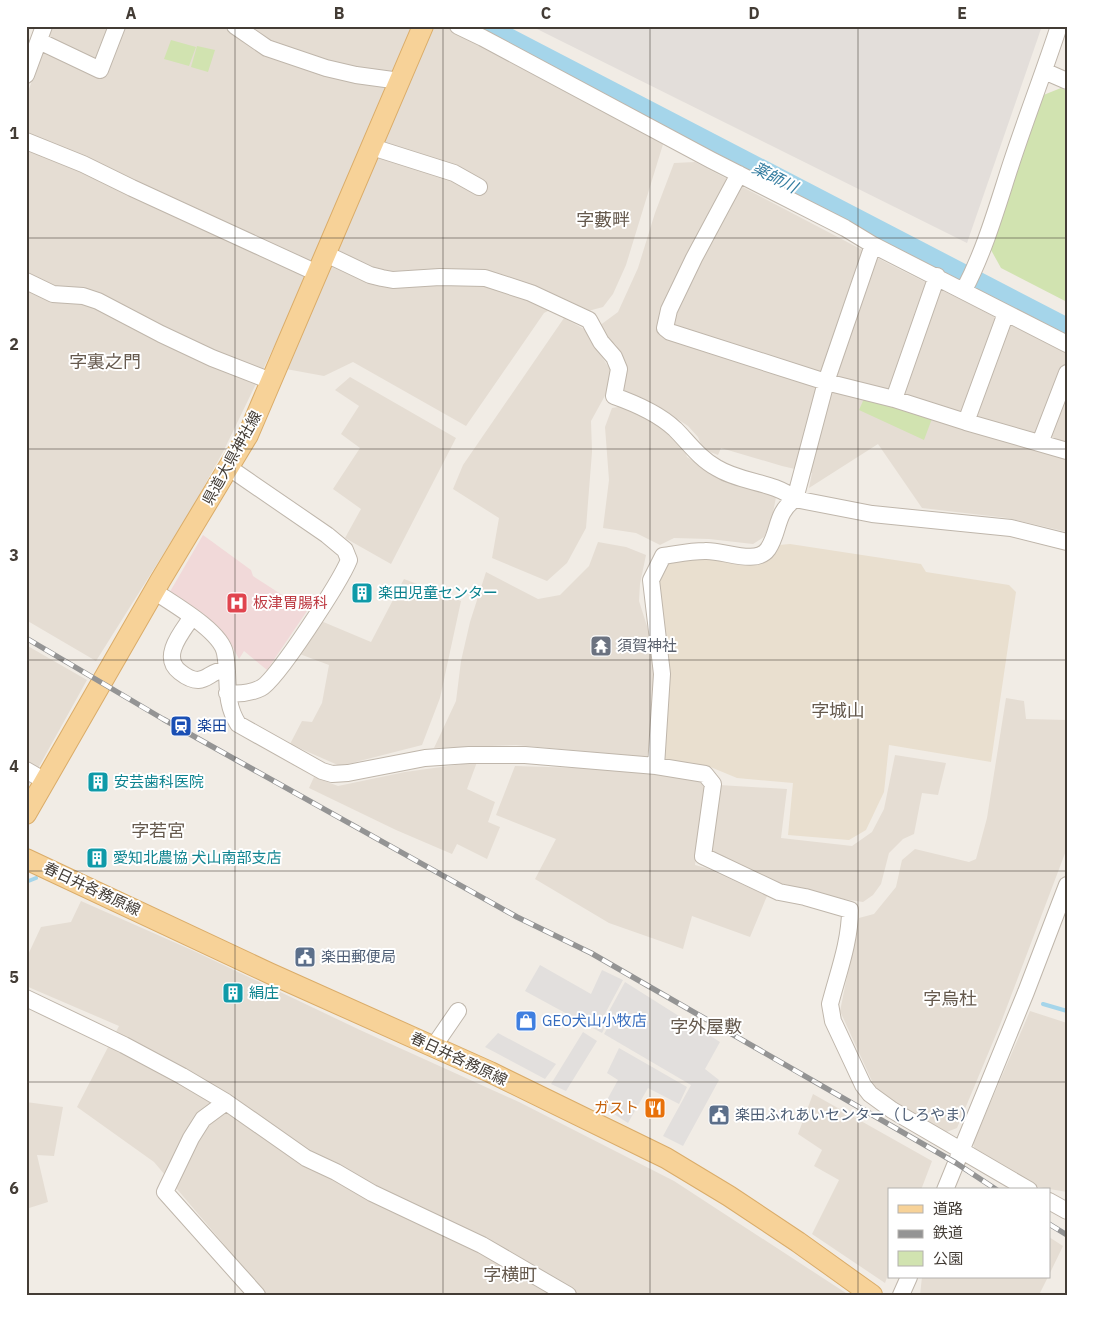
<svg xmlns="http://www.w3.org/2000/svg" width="1093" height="1321" viewBox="0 0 1093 1321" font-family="'IBM Plex Sans','Noto Sans JP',sans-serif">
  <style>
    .residential { fill: #e5ddd3 }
    .industrial { fill: #e3deda }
    .education { fill: #e9dfcf }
    .medical { fill: #f1d9d9 }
    .green { fill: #d1e3b0 }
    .parking { fill: #e2dfdd }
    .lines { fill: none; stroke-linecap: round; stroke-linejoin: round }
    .stream { stroke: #a5d5ea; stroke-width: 4 }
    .river { stroke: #a5d5ea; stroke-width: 22 }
    .minor-casing { stroke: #bfb6ab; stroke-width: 18 }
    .major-casing { stroke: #daac69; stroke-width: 22 }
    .minor { stroke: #fff; stroke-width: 16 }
    .major { stroke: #f7d298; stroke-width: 20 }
    .rail-casing { stroke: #949494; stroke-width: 5.5 }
    .rail { stroke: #fff; stroke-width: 4; stroke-dasharray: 11; stroke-linecap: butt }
    .grid { fill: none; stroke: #433c35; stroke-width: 1; stroke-opacity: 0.55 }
    .labels { text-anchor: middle; stroke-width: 4; stroke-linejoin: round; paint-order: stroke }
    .street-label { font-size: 15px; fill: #433c35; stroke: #fff }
    .culture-label { font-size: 15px; fill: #0d838f; stroke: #fff; text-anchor: start }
    .health-label { font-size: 15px; fill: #be3a42; stroke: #fff; text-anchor: start }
    .worship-label { font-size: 15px; fill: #5b616d; stroke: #fff; text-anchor: start }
    .transit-label { font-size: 15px; fill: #164399; stroke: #fff; text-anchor: start }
    .service-label { font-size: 15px; fill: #4e5e75; stroke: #fff; text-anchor: start }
    .shop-label { font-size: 15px; fill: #366cbe; stroke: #fff; text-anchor: start }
    .food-label { font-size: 15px; fill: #c56008; stroke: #fff; text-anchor: end }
    .water-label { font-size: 16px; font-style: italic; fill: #347da0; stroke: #fff }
    .quarter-label { font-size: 18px; fill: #65594d; stroke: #fff }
    .neatline { fill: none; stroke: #433c35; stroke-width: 2 }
    .grid-label { font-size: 16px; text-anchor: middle; font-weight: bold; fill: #433c35 }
  </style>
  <rect width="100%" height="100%" fill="#f1ece5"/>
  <path class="residential" d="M52 26H414L312 268 224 450 191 510 96 661 26 620V97Z
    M429 26H445L520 63 664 141 626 265 613 294 603 307 588 311 567 301 544 313 466 426 353 362 324 376 286 369Z
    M695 162 891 265 1067 353V532L1007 518 922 508 878 444 809 488 812 473 782 466 721 448 718 455 703 449 698 437 688 426 655 404 621 390 626 369 616 345 609 340 599 326 618 312 638 268 655 213 674 163Z
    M564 318 584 329 611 371 607 392 591 421 592 452 586 528 567 563 547 581 492 558 499 518 453 489 463 465Z
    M350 377 456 438 391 564 345 538 361 509 333 489 360 448 341 434 359 406 335 390Z
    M624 406 645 414 682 441 687 457 718 475 777 492 772 518 764 537 753 544 709 539 674 538 660 545 636 533 603 528 609 480 605 427 612 408Z
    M598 542 626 547 646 555 640 584 639 601 653 645 655 680 654 719 647 757 516 745 434 748 456 701 461 661 470 622 486 572 538 599 560 595 589 566Z
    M404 579 461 601 440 698 422 745 340 766 290 744 302 721 312 722 322 703 329 665 297 653 321 621 371 642Z
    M26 645 87 680 26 790Z
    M1006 698 1024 701 1026 719 1067 720V848L1000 1025 957 1128 944 1133 876 1090 840 1011 859 918 874 914 896 887 902 860 915 849 969 862 976 859 987 818Z
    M895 755 946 763 938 795 922 793 914 834 903 839 889 853 881 884 873 895 863 902 843 899 776 882 712 851 719 785 787 789 781 838 852 846 872 832 884 809Z
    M477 762 467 789 495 802 488 822 500 827 487 859 457 844 452 854 396 830 309 788 314 777 338 786 405 772Z
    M515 766 644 770 702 780 706 791 695 865 706 868 767 896 750 937 692 916 683 949 609 923 535 879 556 839 496 815Z
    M81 901 194 951 360 1030 519 1102 674 1181 849 1295H267L154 1162 77 1107 119 1026 26 986V959L41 927 71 922Z
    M1030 1011 1067 1023V1192L1038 1187 975 1151 973 1143Z
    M813 1094 932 1161 921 1190H889V1272L885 1283 812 1234 839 1180 814 1166 822 1150 798 1134Z
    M26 1102 63 1107 54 1156 37 1155 48 1202 26 1209Z
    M1049 1237 1063 1246 1049 1275Z
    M922 1277H1048L1039 1295H920Z"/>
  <path class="industrial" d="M531 26H1042L967 243Z"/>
  <path class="education" d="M790 544 921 564 926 572 1009 585 1016 592 991 762 889 745 884 792 866 830 849 840 788 835 793 783 737 778 708 766 664 760 669 652 657 595 659 573 664 564 675 560 709 558 761 564 773 555 779 545Z"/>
  <path class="medical" d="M203 535 251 570 253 576 307 611 267 670 244 651 239 659 229 640 212 625 168 595Z"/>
  <path class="green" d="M171 40 196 47 189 66 164 59Z
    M197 46 215 50 208 72 191 67Z
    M1061 88 1067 91V302L1001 268 991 250 1041 96Z
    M866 394 933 416 924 440 859 410Z"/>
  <path class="parking" d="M540 965 591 994 602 970 623 980 599 1025 605 1027 602 1033 525 991Z
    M625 982 720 1042 705 1069 719 1080 683 1146 663 1136 691 1085 604 1034 608 1027 602 1024Z
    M583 1032 597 1041 566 1091 551 1084Z
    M498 1033 556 1064 545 1079 485 1047Z
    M619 1048 687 1087 679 1104 648 1088 628 1123 603 1107 618 1080 607 1073Z"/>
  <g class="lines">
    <path class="stream" d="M26 882 36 878
      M1043 1004 1067 1011"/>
    <path class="river" d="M483 26 1067 329"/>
    <g class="minor-casing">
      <path id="minor" d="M235 26 267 48 326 68 356 75 400 81
        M458 26 483 38 711 160 845 228 873 245 1067 344
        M39 41 100 70 117 26
        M1044 71 1067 81
        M26 75 44 26
        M26 141 83 164 132 188 317 273
        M372 147 454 173 479 187
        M739 174 694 258 669 310 665 328 670 332 826 382 873 245
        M326 254 370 275 382 278 393 280 440 277 485 278 531 293 589 320 601 342 614 357 619 369 614 396C634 403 659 414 675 429 688 442 700 459 717 468 741 483 773 481 795 499L872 514 1011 528 1067 542
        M26 281 53 294 83 296 98 301 161 334 212 358 271 381
        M964 290C985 250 997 207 1011 164 1026 118 1044 72 1059 26
        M894 399 937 276
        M966 422 1006 313
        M1040 443 1067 373
        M154 591C173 604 221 631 225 653 230 679 223 700 238 724L322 771 332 774 348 773 425 758 469 755H525L656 766 705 774 713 784 703 856 779 892 805 897 850 910C850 942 838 973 830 1004L833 1021 863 1085 870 1094 892 1110 1029 1190
        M192 617C182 632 160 657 180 672 185 676 191 680 198 680 210 679 212 669 227 671
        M227 693C237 694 251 693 261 688 277 680 341 580 349 560L345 550 327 535 228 467
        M656 766 662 674 651 580 663 556C677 554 691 551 705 551 724 550 756 566 768 549 780 531 775 513 795 499L826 382 894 399 966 422 1067 451
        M26 770 45 781
        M26 998 124 1045 182 1076 226 1102 306 1158 336 1172 372 1193 482 1245 568 1295
        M434 1046 458 1011
        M226 1102 203 1119 191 1138 165 1192 257 1295
        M945 1190 1026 992 1067 885
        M1049 1201 1067 1211
        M901 1295 909 1277"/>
    </g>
    <g class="major-casing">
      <path id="major" d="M26 814 160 581 248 435 423 26
        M26 859 269 973 490 1072 666 1158 729 1196 798 1242 872 1295"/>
    </g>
    <use href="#minor" class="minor"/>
    <use href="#major" class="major"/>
    <g class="rail-casing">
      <path id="rail" d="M26 638 163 719 517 917 591 953 956 1163 997 1190
        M1049 1224 1067 1235"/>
    </g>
    <use href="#rail" class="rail"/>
  </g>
  <path class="grid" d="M235 26V1295M443 26V1295M650 26V1295M858 26V1295M26 238H1067M26 449H1067M26 660H1067M26 871H1067M26 1082H1067"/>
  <defs>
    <g id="building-square" transform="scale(1.125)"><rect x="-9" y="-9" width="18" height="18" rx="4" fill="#0f9aa8" stroke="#fff"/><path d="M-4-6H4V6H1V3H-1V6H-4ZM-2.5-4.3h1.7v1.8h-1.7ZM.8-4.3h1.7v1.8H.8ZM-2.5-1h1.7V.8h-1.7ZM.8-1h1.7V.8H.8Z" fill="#fff"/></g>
    <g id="hospital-square" transform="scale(1.125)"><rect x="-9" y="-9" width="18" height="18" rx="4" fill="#e0444e" stroke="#fff"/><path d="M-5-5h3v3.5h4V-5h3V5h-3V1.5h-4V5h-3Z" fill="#fff"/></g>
    <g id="temple-square" transform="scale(1.125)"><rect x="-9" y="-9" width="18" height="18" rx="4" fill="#6b7280" stroke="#fff"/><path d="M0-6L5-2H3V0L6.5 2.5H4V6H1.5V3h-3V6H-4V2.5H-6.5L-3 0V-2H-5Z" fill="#fff"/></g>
    <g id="station-square" transform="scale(1.125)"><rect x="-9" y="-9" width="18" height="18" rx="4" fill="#1a4fb4" stroke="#fff"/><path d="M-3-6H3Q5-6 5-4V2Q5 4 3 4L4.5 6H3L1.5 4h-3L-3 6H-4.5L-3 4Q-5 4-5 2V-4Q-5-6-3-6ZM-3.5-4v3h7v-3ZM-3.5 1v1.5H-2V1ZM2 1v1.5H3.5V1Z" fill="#fff"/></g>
    <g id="civic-square" transform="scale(1.125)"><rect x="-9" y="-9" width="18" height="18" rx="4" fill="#5c6f8a" stroke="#fff"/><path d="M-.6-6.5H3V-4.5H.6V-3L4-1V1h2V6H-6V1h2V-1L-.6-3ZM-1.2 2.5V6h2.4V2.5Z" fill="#fff"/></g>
    <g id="shop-square" transform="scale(1.125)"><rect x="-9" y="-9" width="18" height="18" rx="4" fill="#3f7fe0" stroke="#fff"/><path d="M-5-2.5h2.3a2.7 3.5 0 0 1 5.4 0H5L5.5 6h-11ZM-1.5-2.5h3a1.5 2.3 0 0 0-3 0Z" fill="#fff"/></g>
    <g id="restaurant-square" transform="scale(1.125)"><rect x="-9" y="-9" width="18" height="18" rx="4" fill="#e8710a" stroke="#fff"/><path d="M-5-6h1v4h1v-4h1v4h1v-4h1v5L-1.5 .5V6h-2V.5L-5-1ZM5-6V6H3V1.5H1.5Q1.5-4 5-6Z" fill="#fff"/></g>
  </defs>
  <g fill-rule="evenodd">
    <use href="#building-square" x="362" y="593"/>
    <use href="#hospital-square" x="237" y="603"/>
    <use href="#temple-square" x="601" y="646"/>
    <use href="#station-square" x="181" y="726"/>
    <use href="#building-square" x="98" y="782"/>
    <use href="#building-square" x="97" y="858"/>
    <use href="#civic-square" x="305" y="957"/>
    <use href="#building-square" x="233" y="993"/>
    <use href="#shop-square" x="526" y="1021"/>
    <use href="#restaurant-square" x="655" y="1108"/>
    <use href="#civic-square" x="719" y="1115"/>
  </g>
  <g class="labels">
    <g class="street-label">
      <text transform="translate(232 458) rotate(-61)" y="5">県道大県神社線</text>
      <text transform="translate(92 889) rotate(25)" y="5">春日井各務原線</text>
      <text transform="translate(459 1059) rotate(25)" y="5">春日井各務原線</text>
    </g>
    <g class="culture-label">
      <text x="378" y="598">楽田児童センター</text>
      <text x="114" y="787">安芸歯科医院</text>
      <text x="113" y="863">愛知北農協 犬山南部支店</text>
      <text x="249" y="998">絹庄</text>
    </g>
    <g class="health-label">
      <text x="253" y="608">板津胃腸科</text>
    </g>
    <g class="worship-label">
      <text x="617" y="651">須賀神社</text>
    </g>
    <g class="transit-label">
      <text x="197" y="731">楽田</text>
    </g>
    <g class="service-label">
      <text x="321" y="962">楽田郵便局</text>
      <text x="735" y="1120">楽田ふれあいセンター（しろやま）</text>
    </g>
    <g class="shop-label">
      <text x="542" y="1026">GEO犬山小牧店</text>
    </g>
    <g class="food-label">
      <text x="639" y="1113">ガスト</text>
    </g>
    <g class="water-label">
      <text transform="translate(775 177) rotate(27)" y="6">薬師川</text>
    </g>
    <g class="quarter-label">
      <text x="603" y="226">字藪畔</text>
      <text x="105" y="368">字裏之門</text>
      <text x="838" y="717">字城山</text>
      <text x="158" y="837">字若宮</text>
      <text x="950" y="1005">字烏杜</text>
      <text x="706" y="1033">字外屋敷</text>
      <text x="510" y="1281">字横町</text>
    </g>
  </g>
  <rect width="1093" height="1321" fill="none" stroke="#ffffff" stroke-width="55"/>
  <rect x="888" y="1188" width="162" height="90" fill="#ffffff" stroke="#b4b1ae"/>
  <rect x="898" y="1205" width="25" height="8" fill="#f7d298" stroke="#b4b1ae"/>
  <text x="933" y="1214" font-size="15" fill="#433c35">道路</text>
  <rect x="898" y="1230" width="25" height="8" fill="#949494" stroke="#b4b1ae"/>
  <text x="933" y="1238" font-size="15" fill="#433c35">鉄道</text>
  <rect x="898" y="1251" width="25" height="15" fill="#d1e3b0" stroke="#b4b1ae"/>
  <text x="933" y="1264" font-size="15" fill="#433c35">公園</text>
  <rect x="28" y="28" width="1038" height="1266" class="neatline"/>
  <g class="grid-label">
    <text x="131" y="19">A</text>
    <text x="339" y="19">B</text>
    <text x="546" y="19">C</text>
    <text x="754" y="19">D</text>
    <text x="962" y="19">E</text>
    <text x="14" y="139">1</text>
    <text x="14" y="350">2</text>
    <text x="14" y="561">3</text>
    <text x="14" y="772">4</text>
    <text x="14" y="983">5</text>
    <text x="14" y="1194">6</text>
  </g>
</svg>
